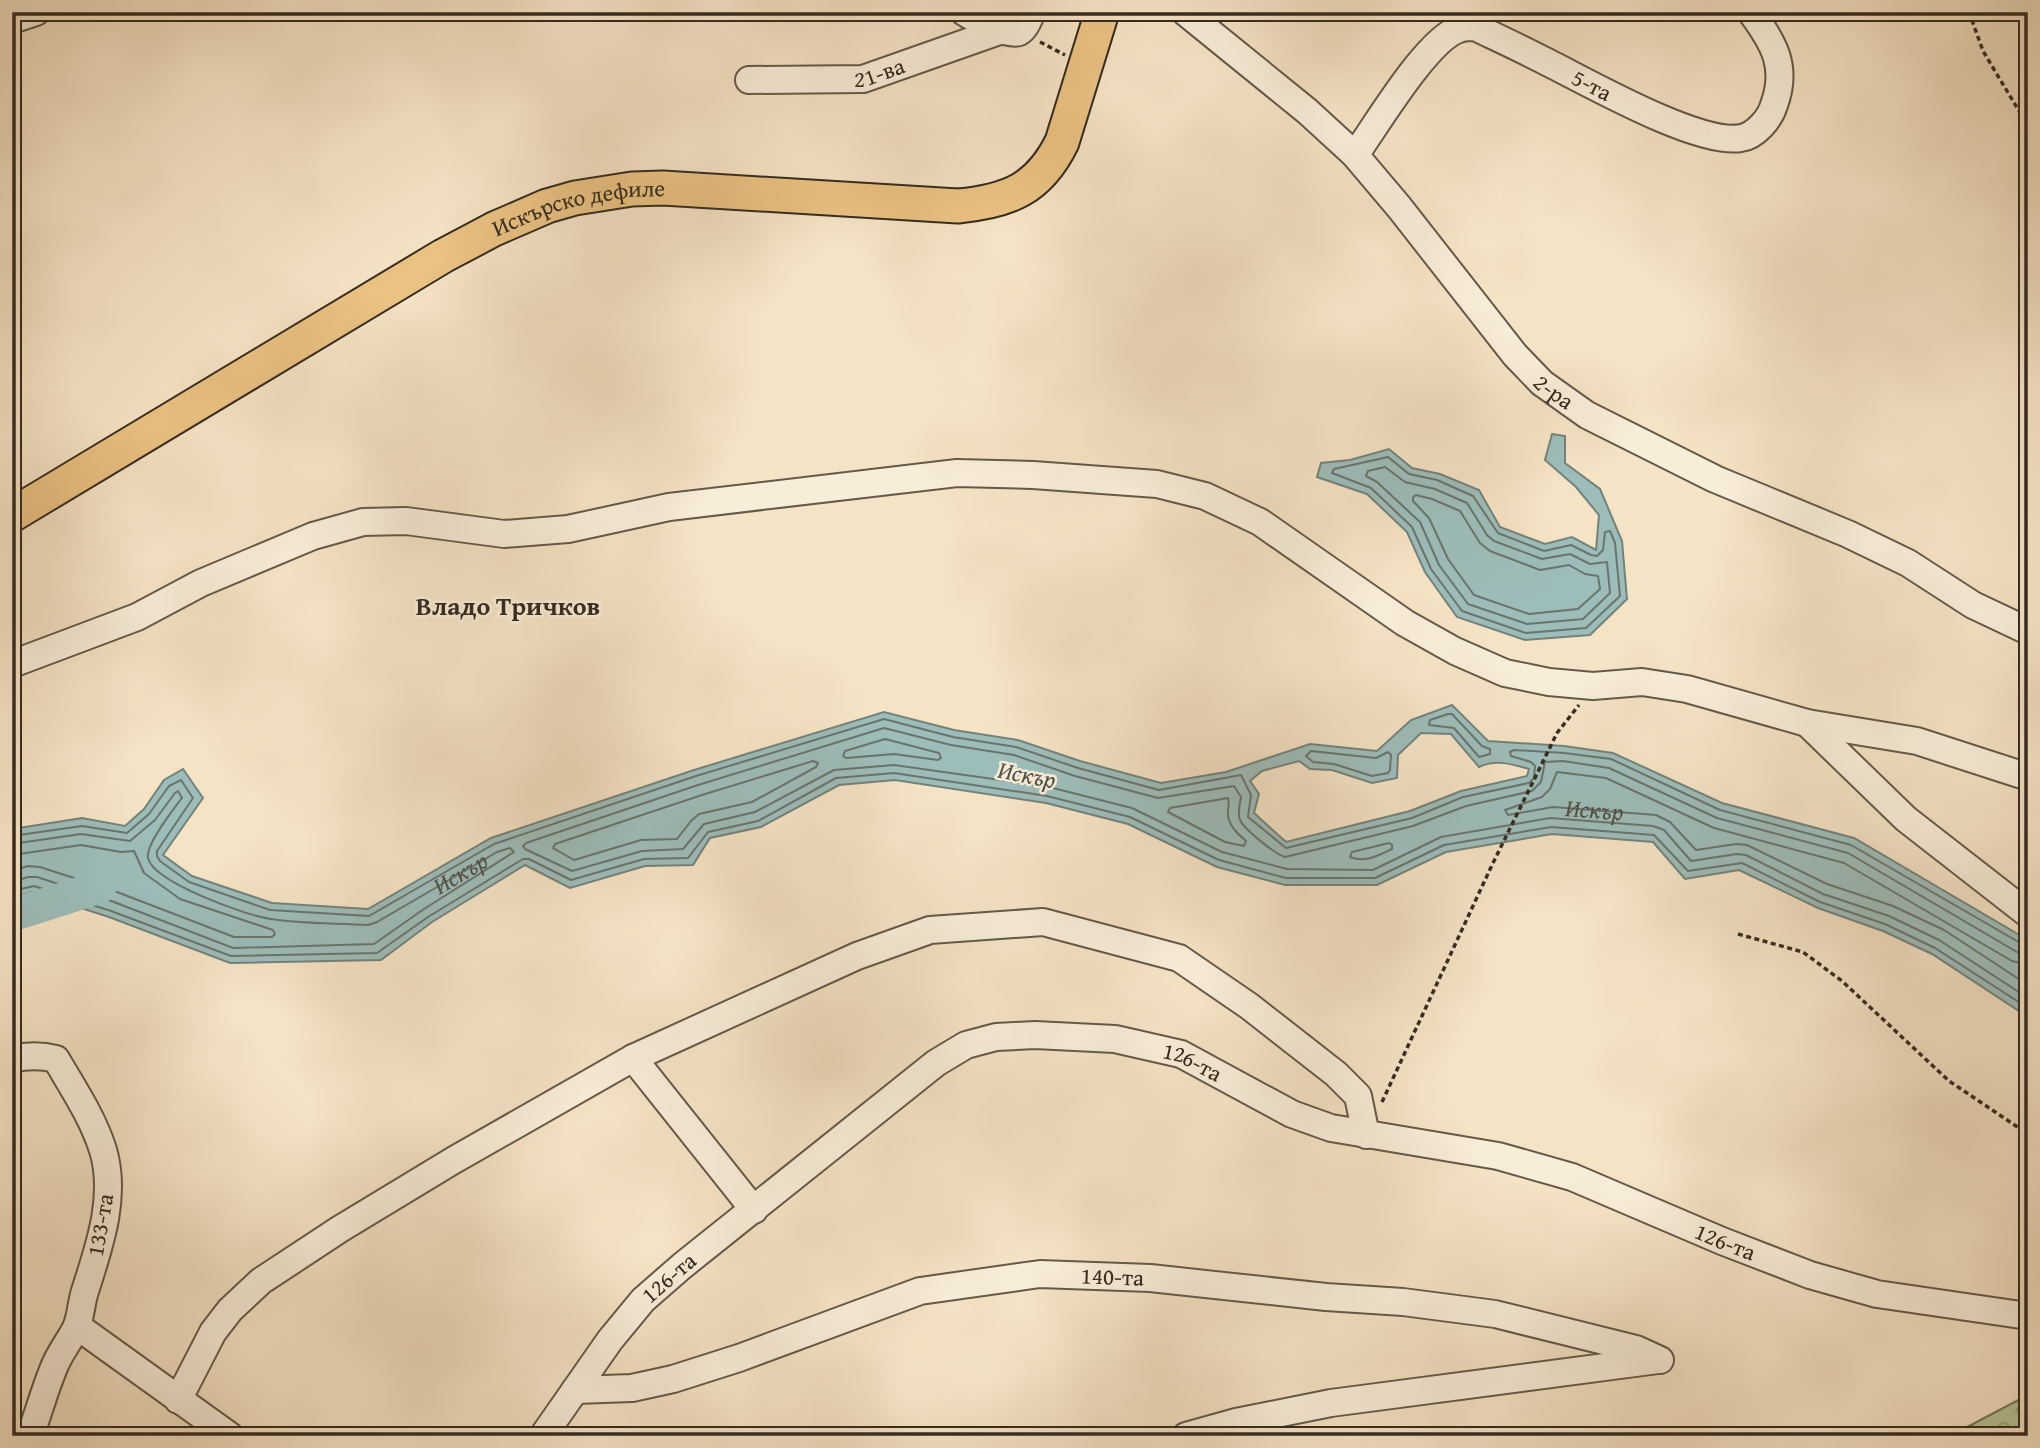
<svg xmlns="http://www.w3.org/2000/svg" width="2040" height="1448" viewBox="0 0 2040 1448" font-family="'Gentium Book Plus',serif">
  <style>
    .forest { fill: url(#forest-crowns); stroke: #76785c; stroke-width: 2 }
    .water { fill: #9dbdba; stroke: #73837c; stroke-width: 2; fill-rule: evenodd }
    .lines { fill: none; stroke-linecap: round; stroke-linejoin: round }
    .shore { stroke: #69746d; stroke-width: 2 }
    .river { stroke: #9dbdba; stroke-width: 33 }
    .minor-casing { stroke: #655949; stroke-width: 30 }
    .major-casing { stroke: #352b20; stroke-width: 37 }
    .path { stroke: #352b20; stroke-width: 3.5; stroke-dasharray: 5 3.5; stroke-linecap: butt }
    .minor { stroke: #f8edd9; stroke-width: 26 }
    .major { stroke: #eac282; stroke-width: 33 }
    .labels { text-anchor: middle; stroke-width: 5; stroke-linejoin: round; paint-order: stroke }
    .street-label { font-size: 23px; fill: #352b20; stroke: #f8edd9 }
    .water-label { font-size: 24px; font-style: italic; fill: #4f5046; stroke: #f8edd9 }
    .quarter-label { font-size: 26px; font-weight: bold; fill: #352b20; stroke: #f8edd9 }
  </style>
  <defs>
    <pattern id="forest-crowns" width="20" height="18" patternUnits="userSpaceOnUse" patternTransform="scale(1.75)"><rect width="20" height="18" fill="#b8c497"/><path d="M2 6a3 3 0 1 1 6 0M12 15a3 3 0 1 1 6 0" fill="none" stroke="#969f7b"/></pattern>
  </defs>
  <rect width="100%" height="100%" fill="#f5e3c5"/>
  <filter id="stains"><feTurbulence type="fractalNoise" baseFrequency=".00286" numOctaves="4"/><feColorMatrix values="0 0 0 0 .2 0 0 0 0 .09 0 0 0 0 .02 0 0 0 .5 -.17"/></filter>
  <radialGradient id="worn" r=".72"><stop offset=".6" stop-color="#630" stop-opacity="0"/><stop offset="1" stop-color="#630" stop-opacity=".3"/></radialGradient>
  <path class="forest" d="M2028 1395V1436H1950Z"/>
  <path class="water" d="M1552 434 1565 436V463L1600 489 1622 541 1627 599 1590 635 1525 640 1457 617 1425 572 1407 532 1367 494 1317 477 1321 463 1350 460 1389 449 1412 468 1440 474 1479 490 1500 527 1545 544 1572 537 1596 550 1599 515 1576 487 1545 460Z
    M1452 705 1488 741 1564 746 1613 753 1722 803 1854 838 2028 940V1017L1932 954 1883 931 1818 908 1739 870 1685 879 1653 842 1552 834 1446 852 1377 885H1285L1217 867 1128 824 1046 803 895 780 839 785 761 827 710 838 693 865 645 866 570 888 525 865 432 922 381 960 230 963 109 917 31 892 12 899V829L82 818 125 826 144 809 164 780 183 769 203 798 163 855 192 876 272 903 368 909 491 838 694 770 884 712 954 730 1018 740 1080 761 1161 783 1226 772 1310 744 1377 751 1411 720ZM1421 733 1451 734 1479 767C1495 759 1512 764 1529 769L1527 776 1461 791 1410 811 1286 842 1254 813 1259 794 1250 781 1262 771 1299 761 1310 769 1332 770 1372 783 1397 778 1398 755Z"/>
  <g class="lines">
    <g class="shore">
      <path d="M1388 457 1409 474 1437 480 1473 496 1498 533 1544 551 1571 545 1591 555 1597 556 1603 550 1605 532 1610 531 1615 543 1620 596 1586 628 1526 633 1462 611 1431 569 1412 527 1371 488 1332 473 1334 469Z"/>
      <path d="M1385 467 1405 482 1435 489 1467 503 1487 535 1494 541 1542 559 1570 554 1590 564 1607 562 1610 593 1583 619 1527 624 1468 604 1439 565 1420 522 1377 482 1366 476 1368 471Z"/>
      <path d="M1416 495 1432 499 1460 511 1480 543 1490 551 1540 570 1569 565 1585 574 1598 576 1600 589 1578 609 1529 614 1474 595 1448 559 1429 518 1413 501V497Z"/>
      <path d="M1448 714H1452L1482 746 1490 749V754L1479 757 1454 728 1429 725 1430 720Z"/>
      <path d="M885 739 939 753 941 758 938 760 894 754 846 758 843 756 845 751Z"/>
      <path d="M1311 751 1376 758 1388 752 1391 755 1390 770 1388 773 1372 776 1334 764 1313 762 1306 756Z"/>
      <path d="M813 761 818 763 816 767 752 802 699 814 691 821 677 839 641 840 574 860 553 848 555 844 702 795Z"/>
      <path d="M1228 798C1230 804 1227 809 1228 816 1230 827 1238 834 1246 841L1244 846 1225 842 1168 812 1170 808Z"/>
      <path d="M12 836 82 826 127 833 149 814 169 786 181 780 193 798 157 851V856L160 861 189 882 270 910 369 916 494 844 696 776 884 719 953 737 1016 747 1078 768 1159 790 1241 775 1251 795 1248 817 1286 848 1412 818 1463 797 1529 783 1534 778 1535 766 1531 762 1511 756 1510 752 1514 750 1564 753 1611 759 1720 810 1851 845 2022 944 2028 945"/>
      <path d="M1389 843 1392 845V849C1378 856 1365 863 1350 857L1352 852Z"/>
      <path id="s1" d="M12 844 81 834 130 841 155 820 175 793 178 791 182 798C173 810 145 845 148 858 153 882 247 916 271 919 302 924 336 923 368 925L377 922 497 852 510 848 514 852 424 909 374 944 233 948 114 902 37 877H28L12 882"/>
      <path d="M12 855 81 845 121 852 134 851 144 873 180 899 273 930 275 934 272 937H234L117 892 40 867 28 866 12 871"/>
      <path d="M12 891 34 886 111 911 231 956 377 953 428 917 523 859H529L571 880 644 859 688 858 708 832 758 821 836 778 894 773 1047 796 1130 817 1219 860 1286 878H1375L1444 845 1551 827 1654 835 1688 871 1742 863 1820 902 1885 924 1935 948 2028 1008"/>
      <path d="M2028 954 2017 952 1848 853 1717 818 1609 768 1563 761 1545 762 1541 782 1532 791 1466 806 1413 826 1285 857C1275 854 1245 830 1240 820 1237 813 1240 804 1241 797L1234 786 1158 798 1075 776 1014 755 951 745 884 728 698 785 526 843 523 846 525 849 572 871 642 851 683 849 704 824 755 812 834 770 894 765 1049 787 1132 808 1222 852 1287 869 1373 870 1441 837 1550 818 1653 826 1664 830 1691 861 1737 854 1746 855 1823 894 1889 916 1939 940 2028 998"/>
      <path id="s2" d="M2028 965 2012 961 1844 863 1714 828 1606 778 1557 772 1550 789 1542 797 1505 810 1508 815 1553 807 1656 815 1670 822 1696 850 1736 844 1747 845 1827 884 1893 906 1944 930 2028 985"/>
    </g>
    <path class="river" d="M12 915 100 887"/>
    <g class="minor-casing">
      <g id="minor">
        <path d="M964 12C973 18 1009 37 1019 32 1026 28 1029 18 1032 12"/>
        <path id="s3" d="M1185 12 1307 111 1355 155 1399 207 1515 355 1542 383 1587 415 1715 479 1848 534 1908 563 1973 605 2028 631"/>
        <path d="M12 20 36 12"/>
        <path id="s4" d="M749 80 863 79 1002 30"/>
        <path id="s5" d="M1355 155C1376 126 1427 39 1459 29 1464 27 1470 27 1475 27 1498 38 1520 48 1543 60 1584 80 1698 146 1741 138 1755 136 1770 119 1774 105 1788 67 1774 43 1751 12"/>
        <path d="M12 664 137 617 201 583 313 536 363 522 406 521 504 534 568 529 669 507 957 473 1033 475 1157 484 1205 496 1260 522 1405 623 1455 651 1505 673 1549 682 1593 686 1642 682 1687 689 1807 723 1917 741 2028 777"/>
        <path d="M1807 723 1906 819 2028 914"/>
        <path d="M633 1058 754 1210"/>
        <path d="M12 1059C28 1055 41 1055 56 1059 73 1088 93 1118 103 1150 117 1197 99 1247 85 1291 81 1303 81 1317 76 1328 70 1340 61 1351 55 1365 45 1388 39 1412 30 1436"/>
        <path d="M77 1326 230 1436"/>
        <path id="s6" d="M575 1390 632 1388 673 1379 739 1358 920 1291 1040 1274 1150 1278 1326 1297 1403 1302 1495 1314 1636 1349 1660 1360"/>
        <path d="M178 1400 213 1332 230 1310 261 1281 340 1229 454 1160 633 1058 857 956 930 930 1043 922 1179 958 1249 1006 1336 1074 1358 1096 1366 1135"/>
        <path id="s7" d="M543 1436 610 1340 643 1300 682 1266 936 1063 966 1045 996 1037 1035 1035 1115 1039 1181 1054 1292 1114 1331 1128 1498 1156 1572 1177 1722 1241 1810 1275 1877 1294 2028 1316"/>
        <path d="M1186 1436 1236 1422 1331 1403 1658 1360"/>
      </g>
    </g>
    <g class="major-casing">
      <g id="major">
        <path id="s8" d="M12 515 443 256 494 229 547 206 575 198 632 189 663 188 958 206C1009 201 1039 189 1062 142L1102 12"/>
      </g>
    </g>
    <path class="path" d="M1969 12 1983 51 2028 126
      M1040 42 1065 55
      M1738 934 1803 952 1842 981 1949 1081 2028 1134
      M1382 1102 1492 865 1557 733 1579 705"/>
    <use href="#minor" class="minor"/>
    <use href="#major" class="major"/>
  </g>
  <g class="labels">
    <g class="street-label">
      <text dy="8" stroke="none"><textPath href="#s4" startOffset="131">21-ва</textPath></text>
      <text dy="8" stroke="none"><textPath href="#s5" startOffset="312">5-та</textPath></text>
      <text dy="8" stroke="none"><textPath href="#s8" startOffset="649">Искърско дефиле</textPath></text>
      <text dy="8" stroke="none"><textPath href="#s3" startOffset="532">2-ра</textPath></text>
      <text dy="8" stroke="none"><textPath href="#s7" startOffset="812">126-та</textPath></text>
      <text transform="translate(100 1225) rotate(-80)" y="8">133-та</text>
      <text dy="8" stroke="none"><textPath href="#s7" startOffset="1379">126-та</textPath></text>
      <text dy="8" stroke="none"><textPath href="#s6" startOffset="555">140-та</textPath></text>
      <text dy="8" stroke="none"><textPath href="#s7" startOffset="203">126-та</textPath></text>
    </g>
    <g class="water-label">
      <text transform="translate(1027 775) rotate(11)" y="8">Искър</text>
      <text dy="8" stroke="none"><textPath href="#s2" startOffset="676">Искър</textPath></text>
      <text dy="8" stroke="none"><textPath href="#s1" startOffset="611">Искър</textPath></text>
    </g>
    <g class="quarter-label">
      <text x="508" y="615">Владо Тричков</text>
    </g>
  </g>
  <rect width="2040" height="1448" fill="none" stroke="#f5e3c5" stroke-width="42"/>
  <rect x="14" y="14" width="2012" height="1420" fill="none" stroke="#352b20" stroke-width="3.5"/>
  <rect x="21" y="21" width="1998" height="1406" fill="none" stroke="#352b20" stroke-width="2"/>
  <rect width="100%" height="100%" filter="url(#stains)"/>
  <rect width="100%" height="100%" fill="url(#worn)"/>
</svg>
